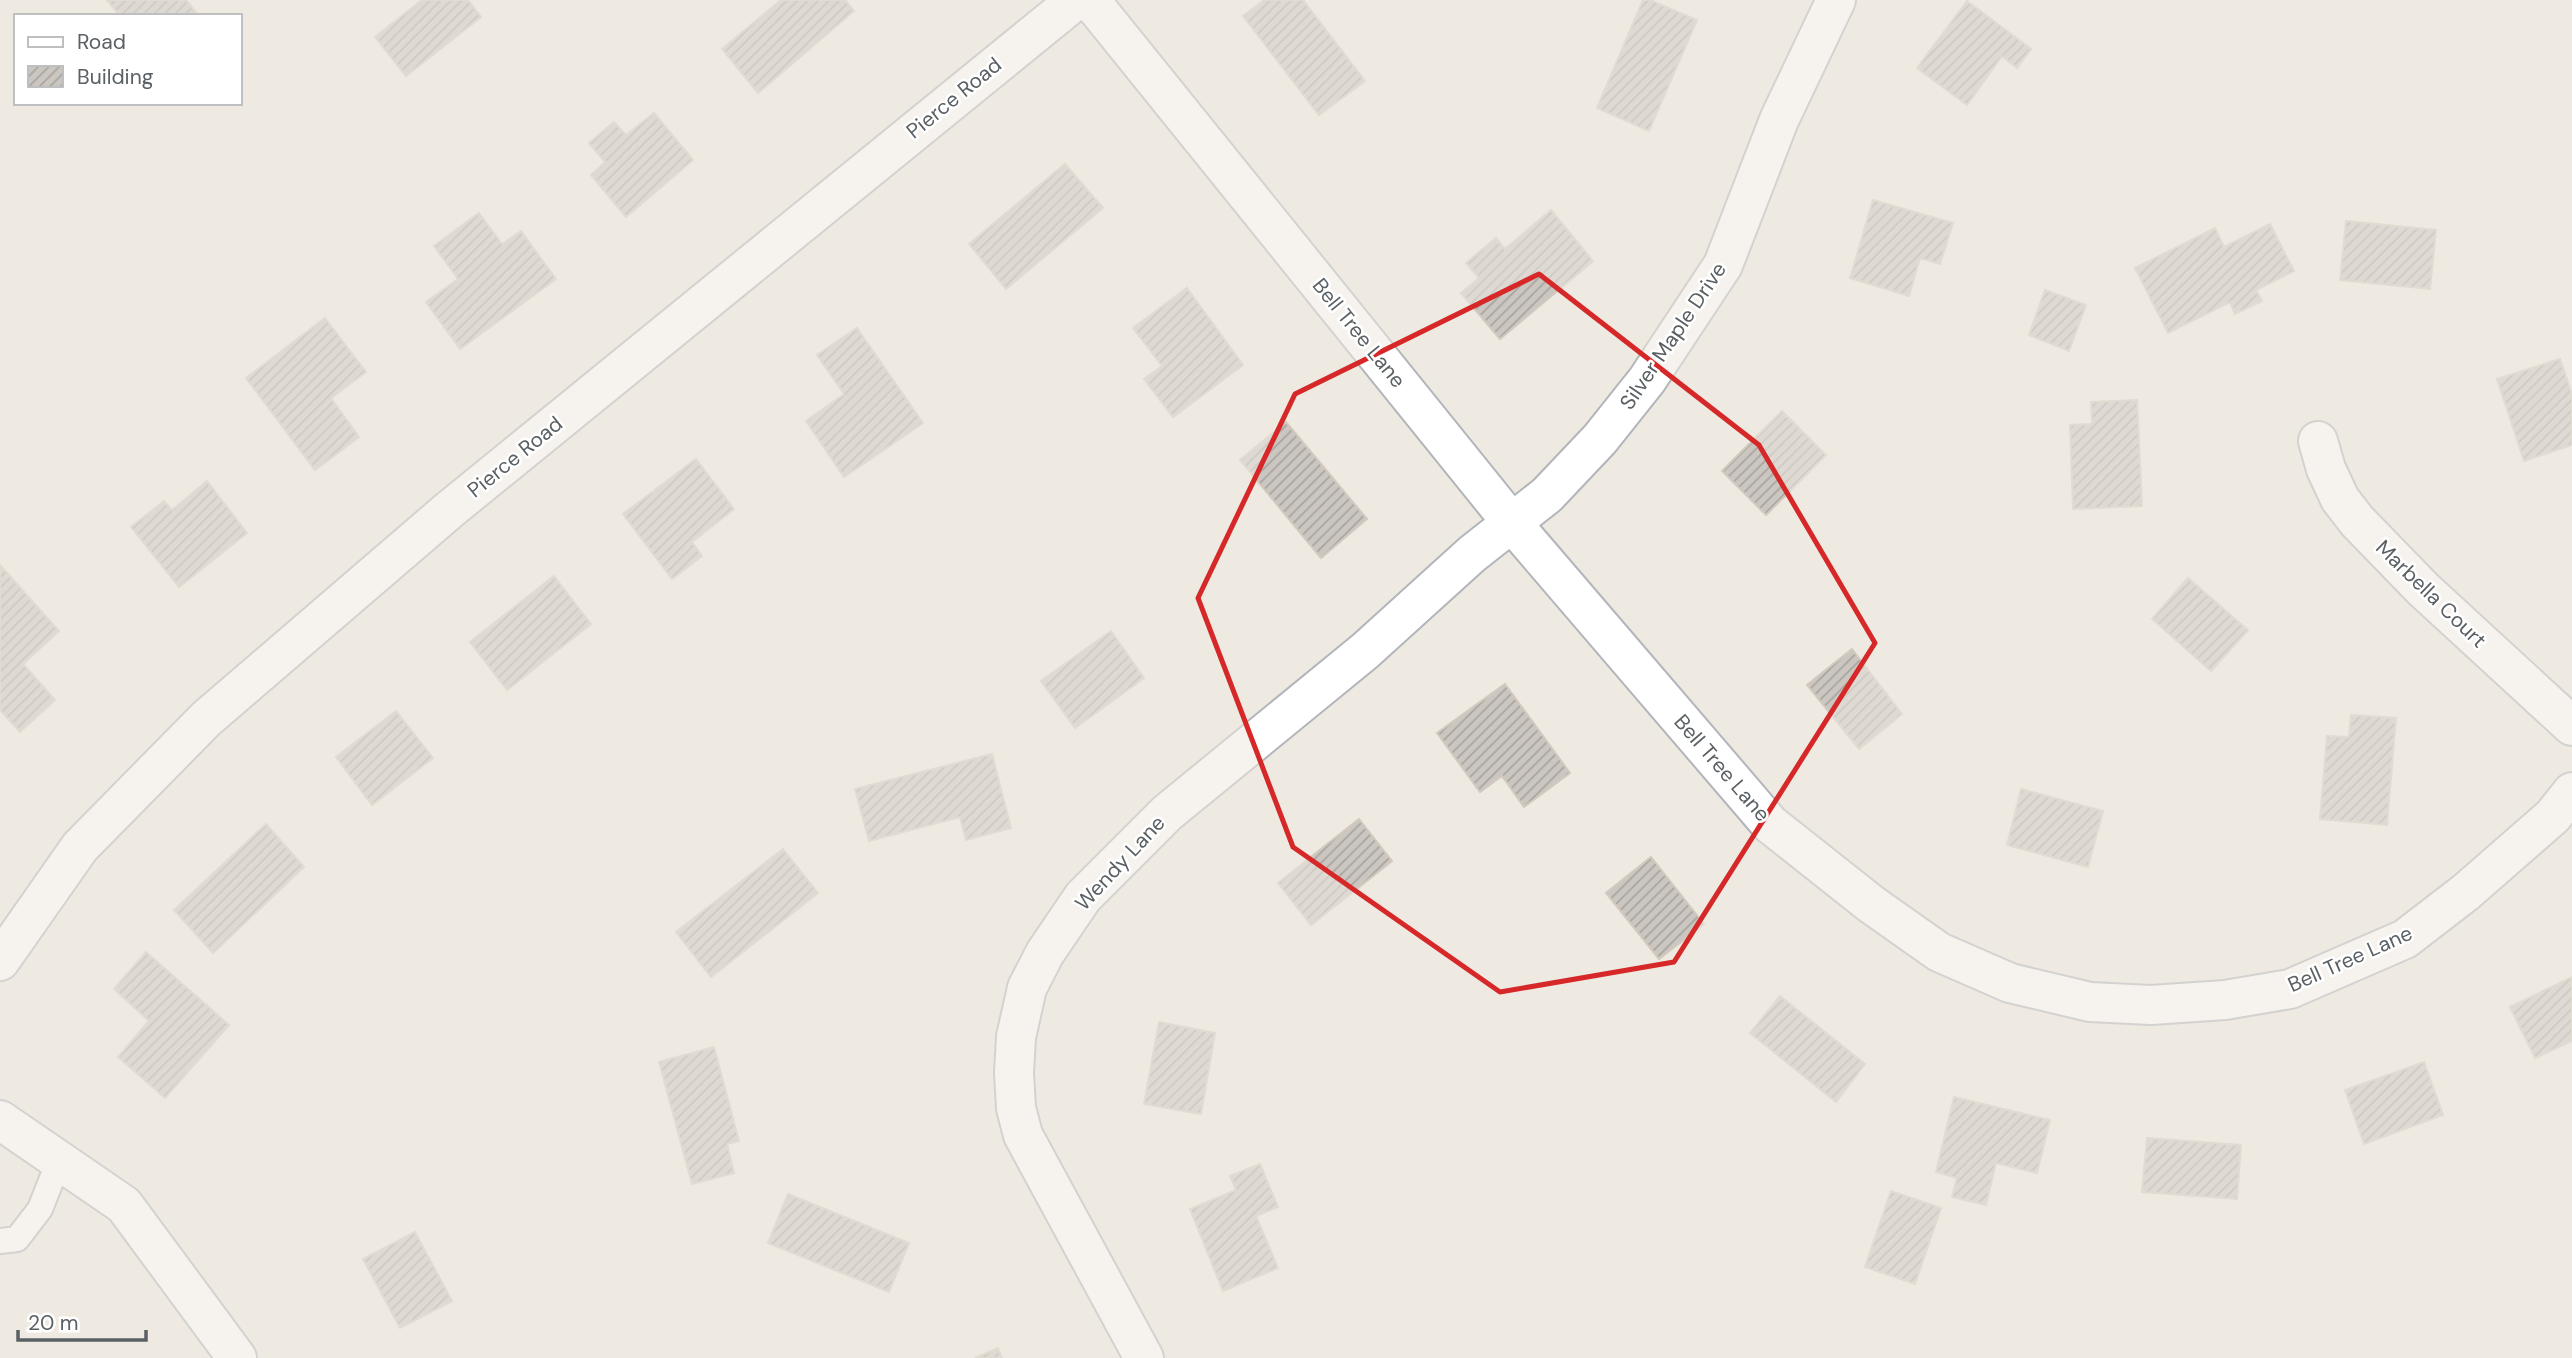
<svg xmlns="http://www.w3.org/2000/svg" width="2572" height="1358" viewBox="0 0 2572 1358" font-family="'DM Sans',sans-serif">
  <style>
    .building { fill: url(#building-hatch); stroke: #d3c9bf; stroke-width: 2 }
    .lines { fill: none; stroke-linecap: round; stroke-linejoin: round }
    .service-casing { stroke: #b2b6ba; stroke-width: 28 }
    .minor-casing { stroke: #b2b6ba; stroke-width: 42 }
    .service { stroke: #fff; stroke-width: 24 }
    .minor { stroke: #fff; stroke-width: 38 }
    .marked { fill: none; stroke: #d62828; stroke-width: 5; stroke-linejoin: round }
    .labels { text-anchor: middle; stroke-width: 5; stroke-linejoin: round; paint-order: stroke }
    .street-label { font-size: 21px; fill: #5a6063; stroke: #fff }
  </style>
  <defs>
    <pattern id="building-hatch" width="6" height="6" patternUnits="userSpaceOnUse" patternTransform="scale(1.75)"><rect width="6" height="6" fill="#cbc6c0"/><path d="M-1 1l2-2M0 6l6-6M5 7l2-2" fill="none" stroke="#a8a4a0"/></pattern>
  </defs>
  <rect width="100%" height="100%" fill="#eee9e1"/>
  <path class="building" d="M107 0H186L199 16H120Z
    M422 0H468L481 17 406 76 375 37Z
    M781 0H845L854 11 758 93 722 49Z
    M1264 0H1303L1365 81 1319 115 1243 16Z
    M1643 0H1650L1697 20 1649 131 1597 108Z
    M1967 1 2031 49 2017 68 2002 56 1967 105 1917 68Z
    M654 113 693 160 626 217 591 175 605 162 589 143 614 122 626 135Z
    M1065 164 1103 208 1006 289 969 244Z
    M1873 200 1953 223 1940 264 1920 258 1909 296 1850 278Z
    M1551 210 1593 261 1500 339 1461 293 1479 278 1466 263 1496 238 1505 249Z
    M479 213 502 244 521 231 556 279 460 349 426 302 458 279 434 246Z
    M2346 221 2436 230 2430 289 2340 280Z
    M2270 224 2294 271 2256 290 2262 301 2235 314 2230 302 2168 333 2135 268 2215 228 2224 247Z
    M1187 288 1243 365 1173 417 1144 379 1162 366 1133 328Z
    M2045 290 2086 305 2069 351 2029 335Z
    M325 318 366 372 331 398 359 437 315 470 246 378Z
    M857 328 923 423 844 477 806 421 844 394 817 355Z
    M2560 359 2572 394V445L2524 461 2497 379Z
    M2137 400 2142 506 2073 509 2070 425 2092 424 2091 402Z
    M1782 411 1826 455 1766 515 1722 471Z
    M1286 422 1367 519 1321 558 1240 460Z
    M696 459 734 509 692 542 702 556 672 579 623 514Z
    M207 481 247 533 179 587 131 527 164 501 172 510Z
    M0 565 59 631 23 664 55 700 20 732 0 710Z
    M554 576 591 624 507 690 470 642Z
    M2188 578 2248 630 2211 671 2152 619Z
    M1111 631 1144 678 1075 728 1041 681Z
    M1852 649 1902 714 1859 749 1807 685Z
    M1505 684 1570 773 1524 807 1502 776 1480 792 1437 733Z
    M396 711 433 758 372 805 336 757Z
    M2351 715 2396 718 2387 825 2320 819 2327 736 2349 737Z
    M992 754 1011 828 966 840 960 817 869 841 855 789Z
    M2021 789 2103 811 2088 867 2007 845Z
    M1359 819 1392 861 1311 925 1278 883Z
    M266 824 304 867 213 953 174 910Z
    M783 849 818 893 711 977 676 932Z
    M1651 857 1704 924 1659 959 1606 893Z
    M146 952 229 1025 165 1098 118 1057 149 1021 114 989Z
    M2572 977V1041L2535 1058 2510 1007Z
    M1780 996 1865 1064 1836 1102 1750 1033Z
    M1159 1022 1215 1033 1201 1114 1144 1104Z
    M714 1047 739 1141 727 1144 734 1173 692 1184 659 1062Z
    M2424 1062 2443 1115 2364 1144 2345 1090Z
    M1954 1097 2050 1120 2037 1173 1996 1163 1986 1205 1952 1197 1957 1178 1936 1172Z
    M2147 1138 2241 1145 2237 1199 2142 1192Z
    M1260 1164 1278 1207 1256 1216 1278 1268 1223 1291 1190 1209 1236 1190 1230 1176Z
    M1891 1191 1941 1208 1915 1284 1865 1267Z
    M788 1194 909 1243 889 1292 768 1243Z
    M415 1232 452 1301 400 1328 363 1259Z
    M998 1348 1002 1358H975Z"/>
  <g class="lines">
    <g class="service-casing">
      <path id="service" d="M0 1241 17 1239 40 1209 59 1161"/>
    </g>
    <g class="minor-casing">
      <path id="minor" d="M1090 0 1512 523 1770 824 1871 904 1939 952 2010 983 2090 1002 2151 1005 2225 1000 2290 989 2405 939 2466 892 2553 816 2572 792
        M2318 441 2326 469 2340 499 2357 521 2423 589 2572 726
        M0 961 80 847 206 719 448 511 1076 0
        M0 1120 124 1205 237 1358
        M1144 1358 1023 1135 1016 1108 1014 1073 1016 1037 1027 988 1045 953 1083 897 1167 813 1365 651 1472 554 1547 495 1600 439 1647 380 1723 265 1779 120 1836 0"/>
    </g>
    <use href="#service" class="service"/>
    <use href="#minor" class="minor"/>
  </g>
  <path d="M0 0H2572V1358H0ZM1539 274 1759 445 1875 643 1674 962 1500 992 1293 847 1198 598 1295 394Z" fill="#eee9e1" fill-opacity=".55" fill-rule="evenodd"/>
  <path class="marked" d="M1539 274 1759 445 1875 643 1674 962 1500 992 1293 847 1198 598 1295 394Z"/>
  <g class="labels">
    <g class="street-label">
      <text transform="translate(954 98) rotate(-39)" y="7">Pierce Road</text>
      <text transform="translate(1359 333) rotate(51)" y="7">Bell Tree Lane</text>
      <text transform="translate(1673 336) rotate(-56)" y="7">Silver Maple Drive</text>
      <text transform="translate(515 457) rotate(-39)" y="7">Pierce Road</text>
      <text transform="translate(2431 594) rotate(44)" y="7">Marbella Court</text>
      <text transform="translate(1722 768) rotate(49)" y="7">Bell Tree Lane</text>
      <text transform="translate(1120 863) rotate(-47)" y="7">Wendy Lane</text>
      <text transform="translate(2350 959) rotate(-24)" y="7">Bell Tree Lane</text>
    </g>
  </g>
  <rect x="14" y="14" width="228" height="91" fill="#ffffff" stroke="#bdbfc1" stroke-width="2"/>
  <rect x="28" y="37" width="35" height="10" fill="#ffffff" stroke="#bdbfc1" stroke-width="2"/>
  <text x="77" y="49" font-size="21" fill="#5a6063">Road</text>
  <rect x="28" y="66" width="35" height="21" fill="url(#building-hatch)" stroke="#bdbfc1" stroke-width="2"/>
  <text x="77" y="84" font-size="21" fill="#5a6063">Building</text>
  <path d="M18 1330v10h128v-10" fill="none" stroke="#5a6063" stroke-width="3.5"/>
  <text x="28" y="1330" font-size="21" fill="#5a6063" stroke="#ffffff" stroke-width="5" paint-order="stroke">20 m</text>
</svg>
